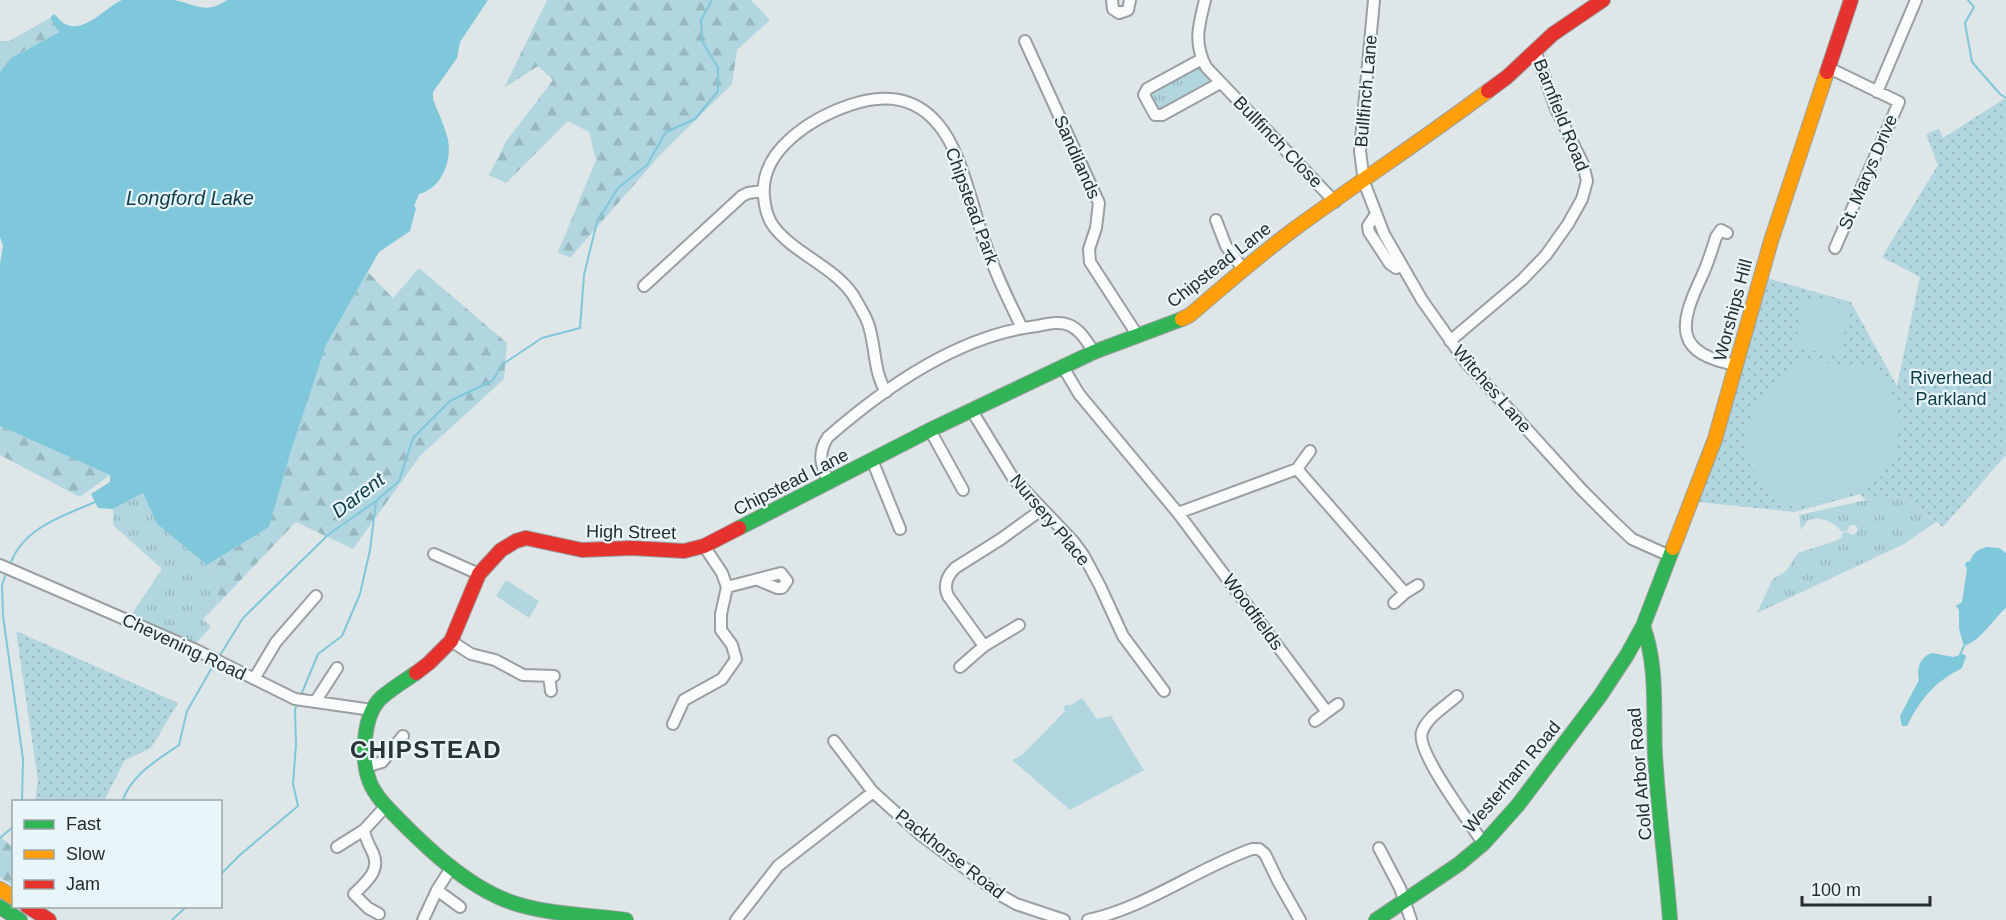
<svg xmlns="http://www.w3.org/2000/svg" width="2006" height="920" viewBox="0 0 2006 920" font-family="Arial,sans-serif">
  <style>
    .grass { fill: url(#grass-tufts) }
    .forest { fill: url(#forest-firs) }
    .park { fill: url(#park-dots) }
    .pitch { fill: #b1d6e0 }
    .water { fill: #7fc7da }
    .lines { fill: none; stroke-linecap: round; stroke-linejoin: round }
    .stream { stroke: #7fc7da; stroke-width: 2 }
    .street-casing { stroke: #9a9fa0; stroke-width: 14 }
    .fast-casing { stroke: #9a9fa0; stroke-width: 16 }
    .slow-casing { stroke: #9a9fa0; stroke-width: 16 }
    .jam-casing { stroke: #9a9fa0; stroke-width: 16 }
    .street { stroke: #fafbfc; stroke-width: 10 }
    .fast { stroke: #30b455; stroke-width: 14 }
    .slow { stroke: #ff9f0a; stroke-width: 14 }
    .jam { stroke: #e5322d; stroke-width: 14 }
    .labels { text-anchor: middle; stroke-width: 4.5; stroke-linejoin: round; paint-order: stroke }
    .street-label { font-size: 18px; fill: #272c2d; stroke: #e8f5f9 }
    .park-label { font-size: 18px; fill: #0d3b47; stroke: #e8f5f9 }
    .water-label { font-size: 20px; font-style: italic; fill: #0e3d48; stroke: #e8f5f9 }
    .district-label { font-size: 24px; font-weight: bold; letter-spacing: 1.5px; fill: #2a3437; stroke: #e8f5f9 }
  </style>
  <defs>
    <pattern id="grass-tufts" width="24" height="20" patternUnits="userSpaceOnUse" patternTransform="scale(1.5)"><rect width="24" height="20" fill="#b1d6e0"/><path d="M3 7l-1-3M5 7V3M7 7l1-3M15 17l-1-3M17 17v-4M19 17l1-3" fill="none" stroke="#98b8c0"/></pattern>
    <pattern id="forest-firs" width="22" height="20" patternUnits="userSpaceOnUse" patternTransform="scale(1.5)"><rect width="22" height="20" fill="#b1d6e0"/><path d="M5 1l3.5 6h-7zM16 11l3.5 6h-7z" fill="#98b8c0"/></pattern>
    <pattern id="park-dots" width="8" height="8" patternUnits="userSpaceOnUse" patternTransform="scale(1.5)"><rect width="8" height="8" fill="#b1d6e0"/><path d="M2 2h.1M6 6h.1" fill="none" stroke="#98b8c0" stroke-width="1.8" stroke-linecap="round"/></pattern>
  </defs>
  <rect width="100%" height="100%" fill="#dfe6e8"/>
  <path class="grass" d="M1200 66 1212 81 1157 112 1148 94Z
    M143 493 157 524 207 565 218 583 216 606 203 619 211 627 196 643 185 641 129 618 162 569 113 525V509Z
    M1903 496 1936 522 1904 544 1757 613 1772 580 1786 571 1798 553 1838 540 1842 537V533L1847 532 1853 535 1857 532 1858 528 1854 525H1850L1847 531 1842 532C1834 522 1821 516 1808 520L1801 530 1799 515 1866 500Z"/>
  <path class="forest" d="M547 0H751L770 20 737 50 732 84 661 154 570 258 558 252 596 160 589 132 568 121 506 183 489 175 507 140 553 80 538 66 504 88Z
    M50 18 60 31 11 58 0 72V41H9Z
    M419 268 507 343 504 379 420 456 353 549 296 522 216 606 218 583 207 565 269 527 291 451 326 345 368 272 393 298Z
    M0 426 110 475 80 497 0 455Z
    M0 837 13 847V886L0 877Z"/>
  <path class="park" d="M2004 99 2006 100V455L1943 527 1903 496 1866 500 1860 494 1795 512 1689 501 1760 276 1851 302 1897 386 1920 277 1882 257 1938 165 1926 134 1939 129 1943 138Z
    M16 631 178 703 151 748 125 760 104 801H35L38 781Z"/>
  <path class="pitch" d="M1801 299 1848 304 1842 354 1796 349Z
    M1804 360 1872 368 1891 391 1900 424 1894 452 1882 476 1860 489 1826 500 1802 506 1782 503C1770 487 1750 471 1744 450 1743 444 1746 437 1747 431 1755 398 1776 378 1804 360Z
    M506 580 539 601 529 618 496 596Z
    M1082 698 1097 719 1111 716 1143 769H1146L1070 810 1012 760 1023 754 1065 711 1063 708 1066 705H1071Z"/>
  <path class="water" d="M122 0C138 0 157 0 174 0 195 4 206 15 227 0H488L460 42 457 58 433 92V99C438 112 445 127 448 140 452 163 441 188 419 194L414 206 416 208 410 231 379 252 326 345 291 451 269 527 207 565 157 524 143 493 113 509 98 508 91 494 110 482V475L0 426V264L3 246 0 237V72L11 58 59 32 50 18 54 14C58 17 61 22 65 24 85 34 107 6 122 0Z
    M1987 547 1999 548 2006 553V608C1991 621 1983 639 1964 646L1959 629V610L1956 606 1962 602 1967 569 1965 565 1966 562 1970 561C1974 552 1978 549 1987 547Z
    M1932 653 1953 657 1963 654 1966 656 1962 668C1935 682 1921 698 1907 726H1902L1900 716 1919 680C1916 670 1920 656 1932 653Z"/>
  <g class="lines">
    <path class="stream" d="M1968 0 1974 7 1965 23 1972 62 2000 94 2006 98
      M11 562C25 527 63 516 95 502
      M5 576 2 585 3 616 23 759 22 802
      M1960 655 1964 646
      M219 657 243 618 329 534 376 501 399 481 413 438 450 401 492 381 503 364 542 338 580 328 584 275 597 222 618 188 647 165 666 132 695 119 718 91V68L702 41 701 20 712 0
      M301 695 318 654 342 636 360 594 370 550 376 502
      M122 802C131 775 157 760 179 745L187 711 214 664
      M0 838 14 826
      M220 875 241 854 298 806 293 784 296 744 295 709 298 703
      M172 920 187 906"/>
    <g class="street-casing">
      <path id="street" d="M1112 0 1113 9 1119 13 1128 10 1130 0
        M1205 0C1199 25 1193 42 1206 67L1335 202
        M1374 0 1360 151 1364 182 1384 234 1422 300 1465 361 1582 490 1613 521 1632 539 1670 556
        M1025 41 1099 203 1096 228 1089 249 1090 262 1138 336
        M1202 59 1147 89 1144 95 1155 115H1162L1220 83
        M1829 68 1899 102 1835 248
        M1877 92 1916 0
        M1376 214 1368 226 1369 232 1390 264 1396 268 1402 266
        M1216 220 1226 246 1243 269
        M1727 233 1721 230 1716 237C1712 250 1708 263 1702 276 1678 326 1674 354 1737 365
        M644 286 742 196 748 193 763 191
        M1450 341 1522 280 1546 255 1568 224 1582 199 1587 181 1583 164 1556 109 1535 50
        M1063 367 1079 394 1178 513 1297 469 1405 593 1418 585
        M886 392C873 371 876 346 868 323 864 313 858 304 853 295 833 266 795 254 774 227 767 218 765 208 764 197 759 150 812 118 850 105 882 94 914 96 937 123 961 149 972 207 984 240 994 271 1008 299 1022 328
        M972 411 1013 478 1073 541 1084 556 1100 586 1123 636 1164 691
        M930 430 963 490
        M872 460 900 529
        M1297 469 1310 451
        M829 483C821 466 817 453 828 437 885 387 960 335 1037 326 1048 324 1059 321 1069 325 1081 330 1087 342 1094 352
        M1178 513 1327 712 1315 721
        M434 554 479 574
        M0 565 196 650 295 699 372 710
        M727 587 781 573 787 581 782 588H777L758 580
        M1394 603 1405 593
        M451 641 471 654 495 660 523 675 554 676
        M984 646 948 596C943 585 947 576 955 568L1001 539 1041 510
        M960 667 984 646 1019 625
        M549 676 551 691
        M254 679 276 642 316 596
        M1457 696C1446 706 1427 717 1422 732 1415 751 1471 824 1483 843
        M315 702 337 668
        M1327 712 1338 704
        M673 724 684 700 722 679 736 659 732 645 721 630V614L727 587 722 573 704 546
        M834 741 873 792
        M365 767 382 762 403 736
        M337 847 364 830
        M1379 848 1400 888 1411 920
        M437 890 460 907
        M379 914 368 908 354 894C366 882 381 871 373 853 369 845 365 838 364 830L386 806
        M423 920 437 890 451 868
        M736 920 778 866 873 792 921 835 1002 896 1016 904 1064 920
        M1088 920C1147 907 1196 869 1252 849H1259L1265 854 1278 881 1300 920"/>
    </g>
    <g class="fast-casing">
      <path id="fast" d="M739 528 930 430 1094 352 1182 319
        M1643 626C1658 666 1653 712 1655 754 1658 810 1666 865 1670 920
        M416 673C404 681 391 689 381 698 363 715 361 758 369 780 372 789 378 797 384 804 420 842 469 891 520 905 555 915 591 915 626 920
        M0 907 20 920
        M1376 920 1459 864 1484 843 1518 805 1600 696 1627 655 1643 626 1673 548"/>
    </g>
    <g class="slow-casing">
      <path id="slow" d="M1182 319 1190 315C1224 286 1257 257 1293 230 1357 183 1424 139 1488 91
        M1673 548 1715 439 1771 241 1827 72
        M0 889 14 898"/>
    </g>
    <g class="jam-casing">
      <path id="jam" d="M1827 72 1851 0
        M1488 91 1507 77 1553 34 1603 0
        M416 673 429 663 451 641 479 574 501 550 516 541 526 538 582 550 632 548 684 551 704 546 739 528
        M27 906 49 920"/>
    </g>
    <use href="#street" class="street"/>
    <use href="#fast" class="fast"/>
    <use href="#slow" class="slow"/>
    <use href="#jam" class="jam"/>
  </g>
  <g class="labels">
    <g class="street-label">
      <text transform="translate(1366 91) rotate(-85)" y="6">Bullfinch Lane</text>
      <text transform="translate(1561 115) rotate(68)" y="6">Barnfield Road</text>
      <text transform="translate(1278 142) rotate(46)" y="6">Bullfinch Close</text>
      <text transform="translate(1077 157) rotate(66)" y="6">Sandilands</text>
      <text transform="translate(1868 172) rotate(-67)" y="6">St. Marys Drive</text>
      <text transform="translate(972 206) rotate(70)" y="6">Chipstead Park</text>
      <text transform="translate(1219 265) rotate(-38)" y="6">Chipstead Lane</text>
      <text transform="translate(1733 310) rotate(-75)" y="6">Worships Hill</text>
      <text transform="translate(1492 389) rotate(49)" y="6">Witches Lane</text>
      <text transform="translate(791 482) rotate(-27)" y="6">Chipstead Lane</text>
      <text transform="translate(1050 520) rotate(50)" y="6">Nursery Place</text>
      <text transform="translate(631 532) rotate(1)" y="6">High Street</text>
      <text transform="translate(1253 612) rotate(54)" y="6">Woodfields</text>
      <text transform="translate(184 647) rotate(25)" y="6">Chevening Road</text>
      <text transform="translate(1640 774) rotate(-95)" y="6">Cold Arbor Road</text>
      <text transform="translate(1512 777) rotate(-50)" y="6">Westerham Road</text>
      <text transform="translate(950 854) rotate(38)" y="6">Packhorse Road</text>
    </g>
    <g class="park-label">
      <text x="1951" y="384">Riverhead<tspan x="1951" dy="21">Parkland</tspan></text>
    </g>
    <g class="water-label">
      <text x="190" y="205">Longford Lake</text>
      <text transform="translate(358 495) rotate(-37)" y="7">Darent</text>
    </g>
    <g class="district-label">
      <text x="426" y="758">CHIPSTEAD</text>
    </g>
  </g>
  <rect x="12" y="800" width="210" height="108" fill="#e8f5f9" stroke="#9ba5a7" stroke-width="1.5"/>
  <rect x="24" y="820" width="30" height="9" fill="#30b455" stroke="#9ba5a7" stroke-width="1.5"/>
  <text x="66" y="830" font-size="18" fill="#272c2d">Fast</text>
  <rect x="24" y="850" width="30" height="9" fill="#ff9f0a" stroke="#9ba5a7" stroke-width="1.5"/>
  <text x="66" y="860" font-size="18" fill="#272c2d">Slow</text>
  <rect x="24" y="880" width="30" height="9" fill="#e5322d" stroke="#9ba5a7" stroke-width="1.5"/>
  <text x="66" y="890" font-size="18" fill="#272c2d">Jam</text>
  <path d="M1802 896v9h128v-9" fill="none" stroke="#272c2d" stroke-width="3"/>
  <text x="1811" y="896" font-size="18" fill="#272c2d" stroke="#e8f5f9" stroke-width="4.5" paint-order="stroke">100 m</text>
</svg>
